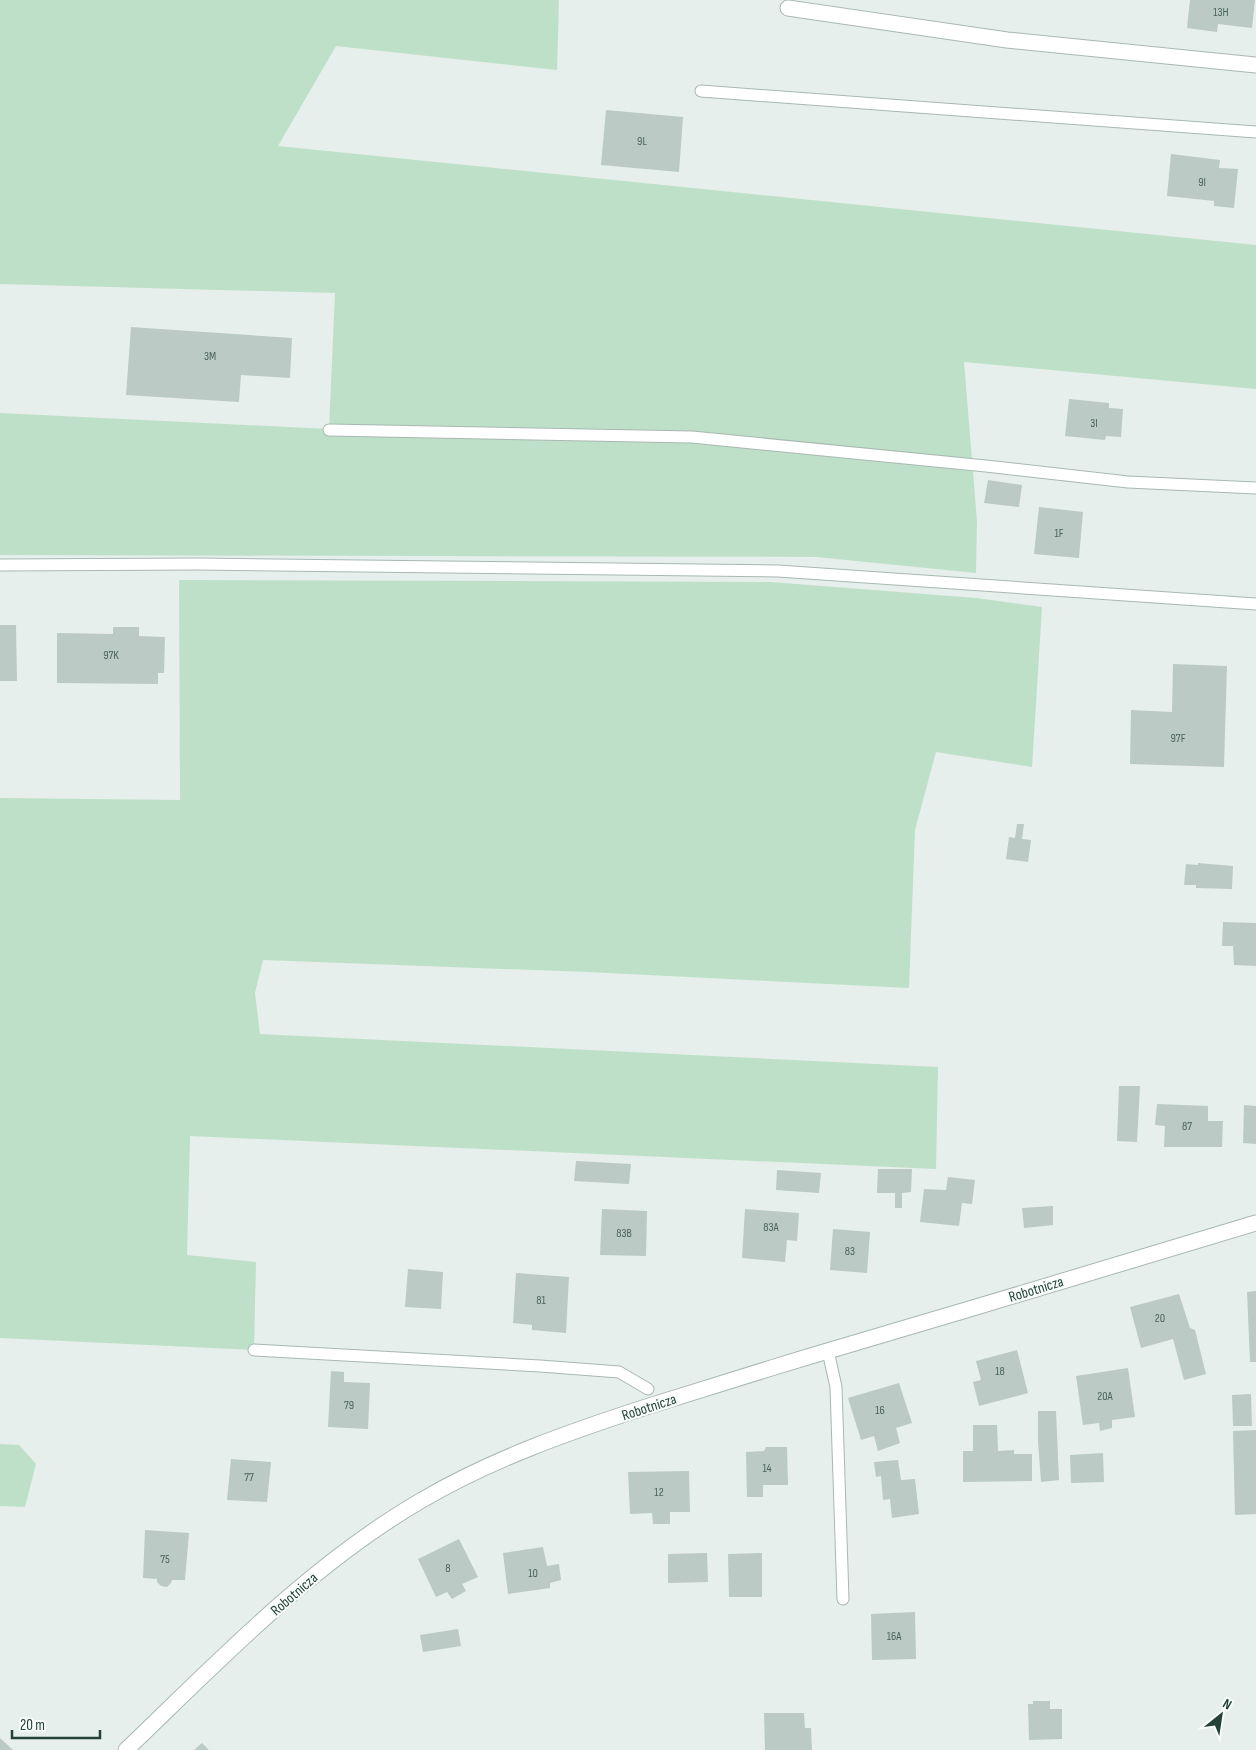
<svg xmlns="http://www.w3.org/2000/svg" width="1256" height="1750" viewBox="0 0 1256 1750" font-family="'Sofia Sans Condensed',sans-serif">
  <style>
    .green { fill: #bfe0c8 }
    .building { fill: #bbcac4 }
    .lines { fill: none; stroke-linecap: round; stroke-linejoin: round }
    .service-casing { stroke: #a8b8b2; stroke-width: 13 }
    .minor-casing { stroke: #a8b8b2; stroke-width: 17 }
    .tertiary-casing { stroke: #a8b8b2; stroke-width: 17 }
    .service { stroke: #fff; stroke-width: 11 }
    .minor { stroke: #fff; stroke-width: 15 }
    .tertiary { stroke: #fff; stroke-width: 15 }
    .labels { text-anchor: middle; stroke-width: 4.5; stroke-linejoin: round; paint-order: stroke }
    .number-label { font-size: 12px; fill: #4a645c }
    .street-label { font-size: 15px; fill: #24423a; stroke: #f7fbf9 }
  </style>
  <rect width="100%" height="100%" fill="#e6efeb"/>
  <path class="green" d="M0 0H559L557 70 336 46 278 146 1256 245V389L964 362 977 521 976 573 816 557 0 555V413L329 429 335 293 0 284Z
    M179 580 771 582 976 598 1042 607 1032 767 936 752 915 830 909 988 587 972 263 960 255 993 260 1034 938 1067 936 1169 190 1136 187 1255 256 1262 254 1350 0 1338V798L180 800Z
    M0 1444 19 1445 36 1464 25 1507 0 1506Z"/>
  <path class="building" d="M1190 0H1255L1252 28 1218 24 1217 32 1187 28Z
    M606 110 683 117 679 172 601 165Z
    M1171 154 1220 160 1219 168 1238 169 1234 208 1214 206V201L1167 196Z
    M131 327 292 338 290 378 241 375 239 402 126 395Z
    M1069 399 1109 403V408L1123 409 1121 437 1106 436 1105 440 1065 436Z
    M988 480 1022 485 1019 507 984 503Z
    M1039 507 1083 512 1079 558 1034 554Z
    M0 625H16L17 681H0Z
    M113 627H139V636L165 637 164 673H158V684L57 683V633L113 634Z
    M1173 664 1227 666 1224 767 1130 764 1131 710 1172 712Z
    M1017 824H1024L1022 839 1031 840 1028 862 1006 859 1009 837 1015 838Z
    M1198 863 1233 866 1232 889 1196 888V885H1184L1186 864 1198 865Z
    M1223 922 1256 923V966L1234 965 1233 946H1222Z
    M1119 1086H1140L1137 1142 1117 1141Z
    M1157 1104 1208 1106V1121H1223L1222 1147H1164L1165 1126 1155 1125Z
    M1244 1105 1256 1106V1144L1243 1143Z
    M576 1161 631 1164 629 1184 574 1181Z
    M878 1169H912L911 1192 902 1193V1208H895V1193H877Z
    M777 1170 821 1173 819 1193 776 1190Z
    M948 1177 975 1180 972 1204 962 1203 959 1226 920 1222 924 1189 946 1190Z
    M1053 1206V1225L1024 1228 1022 1208Z
    M602 1209 647 1211 646 1256 600 1255Z
    M745 1209 799 1213 797 1241 787 1240 785 1262 742 1258Z
    M833 1229 870 1232 867 1273 830 1270Z
    M408 1269 443 1272 441 1309 405 1307Z
    M516 1273 569 1277 566 1333 532 1330V1325L513 1323Z
    M1256 1291V1362H1250L1247 1292Z
    M1179 1294 1190 1328 1195 1330 1206 1374 1184 1380 1173 1339 1141 1348 1130 1307Z
    M1017 1350 1028 1393 979 1406 973 1382 981 1380 976 1361Z
    M1128 1368 1135 1417 1112 1420V1428L1100 1431 1099 1423 1083 1425 1076 1376Z
    M331 1371 344 1372V1382L370 1383 368 1429 328 1427Z
    M899 1383 912 1423 896 1428 900 1443 878 1451 874 1436 861 1440 848 1398Z
    M1251 1394 1252 1426H1233L1232 1395Z
    M1038 1411H1056L1059 1480 1041 1482 1038 1441Z
    M973 1425H997L998 1451 1014 1450V1454H1032V1481L963 1482V1451H973Z
    M1256 1430V1514L1235 1515 1233 1431Z
    M766 1447H787L788 1485H763V1497H747L746 1452 764 1451Z
    M1103 1453 1104 1482 1071 1483 1070 1455Z
    M231 1459 271 1462 267 1502 227 1500Z
    M898 1460 901 1480 915 1479 919 1514 892 1518 890 1499 883 1500 881 1476 876 1477 874 1462Z
    M689 1471 690 1512H670V1524H653L652 1513 630 1514 628 1472Z
    M145 1530 189 1533 185 1580H172L171 1583 167 1587 161 1586 157 1582V1579L143 1578Z
    M459 1539 478 1577 462 1584 466 1591 452 1599 447 1592 436 1597 418 1559Z
    M543 1547 547 1566 559 1564 561 1580 550 1583V1588L508 1594 503 1553Z
    M707 1553 708 1582 668 1583V1554Z
    M762 1553V1597H729L728 1554Z
    M915 1612 916 1659 872 1660 871 1614Z
    M458 1629 461 1646 423 1652 420 1635Z
    M1033 1701H1050V1709H1062V1739L1029 1740 1028 1704H1033Z
    M764 1713H804L805 1728H811L812 1750H765Z
    M0 1738 13 1750H0Z
    M202 1743 209 1750H194Z"/>
  <g class="lines">
    <g class="service-casing">
      <path id="service" d="M701 91 1256 132
        M329 430 692 437 986 466 1128 482 1256 488
        M0 565 199 564 778 571 1256 604
        M254 1350 540 1366 619 1372 648 1389
        M828 1351 836 1387 843 1599"/>
    </g>
    <g class="minor-casing">
      <path id="minor" d="M788 8 1007 40 1256 65"/>
    </g>
    <g class="tertiary-casing">
      <path id="tertiary" d="M126 1750C219 1661 310 1565 422 1500 492 1459 569 1432 646 1407 698 1391 751 1374 804 1358 955 1314 1105 1268 1256 1223"/>
    </g>
    <use href="#service" class="service"/>
    <use href="#minor" class="minor"/>
    <use href="#tertiary" class="tertiary"/>
  </g>
  <g class="labels">
    <g class="number-label">
      <text x="1221" y="16">13H</text>
      <text x="642" y="145">9L</text>
      <text x="1202" y="186">9I</text>
      <text x="210" y="360">3M</text>
      <text x="1094" y="427">3I</text>
      <text x="1059" y="537">1F</text>
      <text x="111" y="659">97K</text>
      <text x="1178" y="742">97F</text>
      <text x="1187" y="1130">87</text>
      <text x="771" y="1231">83A</text>
      <text x="624" y="1237">83B</text>
      <text x="850" y="1255">83</text>
      <text x="541" y="1304">81</text>
      <text x="1160" y="1322">20</text>
      <text x="1000" y="1375">18</text>
      <text x="1105" y="1400">20A</text>
      <text x="349" y="1409">79</text>
      <text x="880" y="1414">16</text>
      <text x="767" y="1472">14</text>
      <text x="249" y="1481">77</text>
      <text x="659" y="1496">12</text>
      <text x="165" y="1563">75</text>
      <text x="448" y="1572">8</text>
      <text x="533" y="1577">10</text>
      <text x="894" y="1640">16A</text>
    </g>
    <g class="street-label">
      <text transform="translate(1036 1289) rotate(-17)" y="5">Robotnicza</text>
      <text transform="translate(649 1407) rotate(-18)" y="5">Robotnicza</text>
      <text transform="translate(294 1594) rotate(-41)" y="5">Robotnicza</text>
    </g>
  </g>
  <g transform="translate(1221 1715) rotate(30)" stroke="#f7fbf9" stroke-width="4" paint-order="stroke">
  <path d="M0-4L9 19L0 12L-9 19Z" fill="#24423a"/>
  <text y="-8" font-size="14" font-weight="bold" text-anchor="middle" fill="#24423a">N</text>
  </g>
  <path d="M12 1730v8h88v-8" fill="none" stroke="#24423a" stroke-width="2.5"/>
  <text x="20" y="1730" font-size="15" fill="#24423a" stroke="#f7fbf9" stroke-width="4" paint-order="stroke">20 m</text>
</svg>
